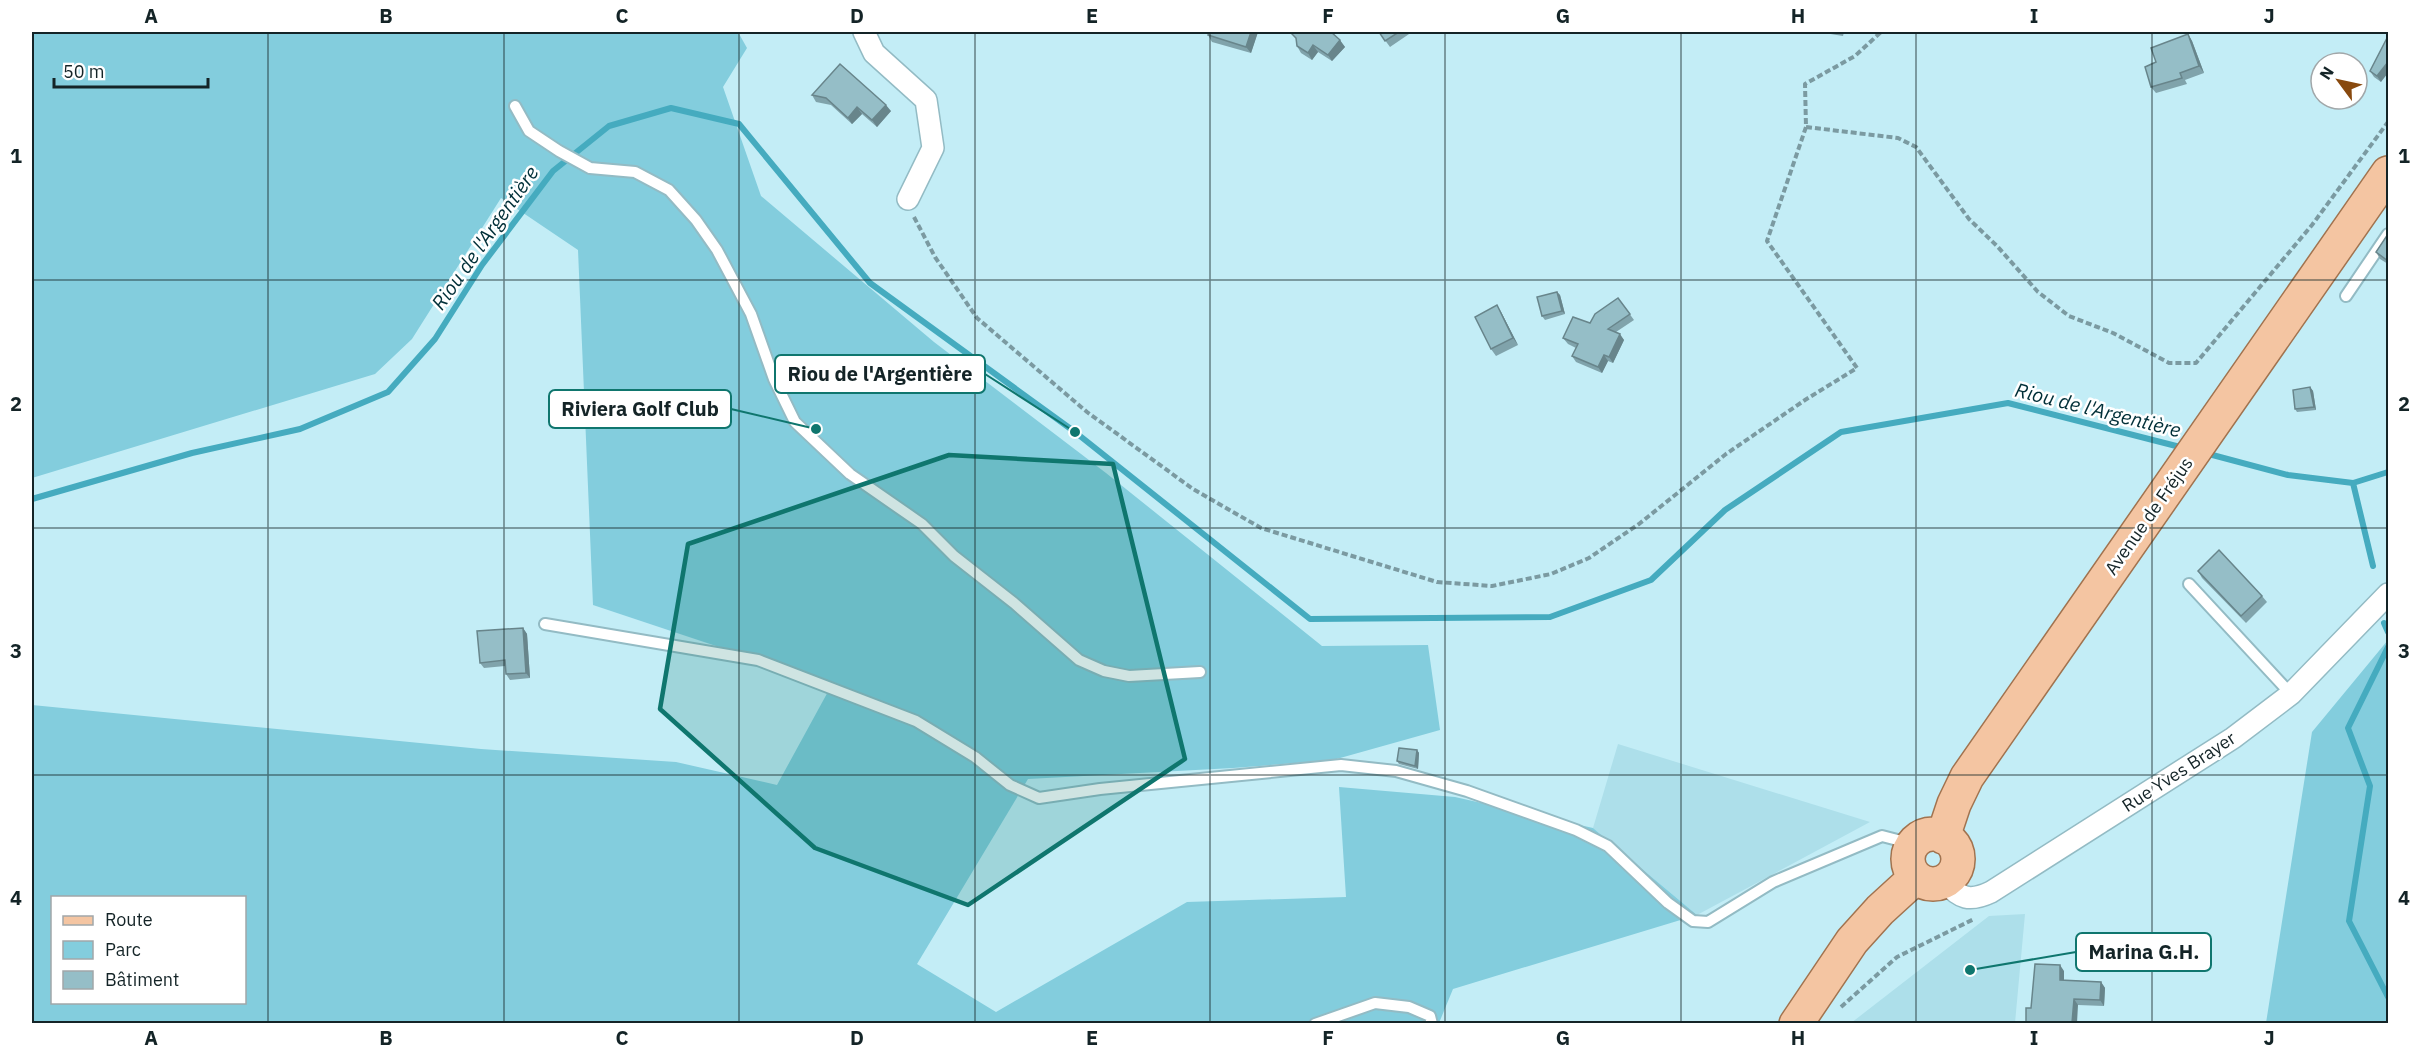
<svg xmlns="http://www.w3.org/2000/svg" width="2420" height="1055" viewBox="0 0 2420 1055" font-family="'IBM Plex Sans',sans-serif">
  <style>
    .built { fill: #addfea }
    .green { fill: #83cddd; fill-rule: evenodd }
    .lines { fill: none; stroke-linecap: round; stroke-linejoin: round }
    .stream { stroke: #45abbf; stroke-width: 6 }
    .lane-casing { stroke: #93bbc4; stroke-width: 14 }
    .street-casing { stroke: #93bbc4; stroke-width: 24 }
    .primary-casing { stroke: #a1734f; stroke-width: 36 }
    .path { stroke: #7b9aa1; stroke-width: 4; stroke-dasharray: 6 3; stroke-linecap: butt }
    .lane { stroke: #fff; stroke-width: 10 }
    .street { stroke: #fff; stroke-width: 21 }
    .primary { stroke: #f4c5a2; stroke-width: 33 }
    .wall { fill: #80a3ab }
    .shaded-wall { fill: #68858b }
    .building { fill: #95bec7; stroke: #68858b; stroke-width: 1.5 }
    .marked { fill: #0f766e; fill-opacity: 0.2; stroke: #0f766e; stroke-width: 4.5; stroke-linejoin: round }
    .grid { fill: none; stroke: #142427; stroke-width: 1.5; stroke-opacity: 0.55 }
    .labels { text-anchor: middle; stroke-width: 5; stroke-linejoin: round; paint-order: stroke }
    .street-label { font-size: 18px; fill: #142427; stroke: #fff }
    .water-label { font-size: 20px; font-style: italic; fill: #002f38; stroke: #fff }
    .leader { fill: none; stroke: #0f766e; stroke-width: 2 }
    .callout-dot { fill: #0f766e; stroke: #fff; stroke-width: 2 }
    .callout { fill: #fff; stroke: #0f766e; stroke-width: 2 }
    .callout-label { font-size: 20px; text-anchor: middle; font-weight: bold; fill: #142427 }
    .neatline { fill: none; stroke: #142427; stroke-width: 2 }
    .grid-label { font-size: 20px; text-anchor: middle; font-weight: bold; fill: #142427 }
  </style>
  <rect width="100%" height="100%" fill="#c3edf6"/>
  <path class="built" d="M1618 744 1870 822 1697 915 1593 828Z
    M2025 914 2015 1023H1851L1989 916Z"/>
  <path class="green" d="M32 32H738L747 48 723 87 761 196 934 342 1106 473 1322 646 1428 645 1440 730 1333 760 1233 768 1028 779 917 964 996 1012 1187 902 1346 897 1339 787 1455 797 1593 828 1697 915 1453 989 1439 1023H32V705L481 749 676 762 777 785 830 688 758 660 593 605 578 250 501 198 412 339 375 374 32 478ZM52 898H244V1002H52Z
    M2388 640V1023H2266L2312 732Z"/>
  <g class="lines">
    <path class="stream" d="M2205 453 2288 475 2353 483 2388 472
      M2353 483 2373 566
      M32 499 192 453 300 429 388 392 435 339 482 265 553 171 609 126 671 108 739 124 870 283 1075 432 1310 619 1550 617 1651 580 1725 510 1841 432 2008 403 2184 448
      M2384 623 2388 632
      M2388 647 2348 728 2370 786 2349 921 2388 997"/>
    <g class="lane-casing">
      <path id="lane" d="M515 106 529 131 559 151 590 168 635 172 669 190 696 220 717 250 751 314 774 379 795 422 850 474 922 524 954 556 1014 603 1079 660 1104 671 1129 676 1200 672
        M2346 296 2388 234
        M2189 584 2291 694
        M545 624 758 660 916 721 975 757 1010 785 1039 798 1100 789 1341 765 1396 771 1467 791 1576 830 1608 846 1668 903 1693 921 1708 922 1773 882 1882 836 1913 844
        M1315 1024 1375 1003 1409 1007 1430 1016 1432 1024"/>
    </g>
    <g class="street-casing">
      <path id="street" d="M864 32 874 53 926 100 933 148 908 199
        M1945 881C1959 899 1970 902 1991 892L2233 738 2291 694 2388 594"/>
    </g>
    <g class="primary-casing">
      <path id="primary" d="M1908 859a25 25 0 1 1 50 0a25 25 0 1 1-50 0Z
        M1943 837 1954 804 1967 777 2388 173
        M1796 1024 1852 941 1880 910 1915 878"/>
    </g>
    <path class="path" d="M1806 127 1898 138 1916 147 1969 219 1997 246 2038 292 2069 316 2113 333 2169 363H2196L2312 225 2388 122
      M914 217 935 257 977 318 1087 412 1193 489 1261 528 1437 582 1492 586 1551 574 1589 558 1639 524 1726 454 1805 400 1857 368 1767 241 1806 127 1805 84 1855 56 1881 32
      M1841 1007 1897 957 1974 919"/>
    <use href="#lane" class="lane"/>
    <use href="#street" class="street"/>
    <use href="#primary" class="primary"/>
  </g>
  <path class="wall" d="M1209 32H1258L1251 53 1212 42 1208 35Z
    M1293 32H1333L1334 34 1345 47 1332 61 1318 52 1312 60 1301 53 1297 46V40L1291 33Z
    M1379 32H1412L1390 47Z
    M1818 32H1844L1843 36Z
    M2188 34 2192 41 2204 73 2185 80 2187 84 2156 93 2151 87 2156 62Z
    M2388 36 2381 82 2374 77 2370 71Z
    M812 95 891 111 877 127 862 114 852 124 831 105 816 102Z
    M2388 234V264L2380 259 2376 252Z
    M1557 292 1560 295 1565 314 1545 320 1542 316Z
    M1618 298 1634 320 1616 332 1624 340 1613 363 1608 361 1602 373 1576 362 1572 356 1576 348 1568 344 1563 338 1590 323Z
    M1497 305 1501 312 1518 345 1496 356 1491 349Z
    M2310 387 2313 391 2316 410 2297 412 2295 409Z
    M2198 571 2262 596 2267 602 2246 623 2202 578Z
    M523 628 527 634 530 678 510 680 506 674 505 666 484 668 480 663Z
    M1417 750 1419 753 1418 769 1399 764 1397 761Z
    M2064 971V980L2101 982 2105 988 2104 1006 2078 1005 2031 1008Z"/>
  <path class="shaded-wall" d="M1251 32H1258L1251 53 1246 47Z
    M2188 34 2192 41 2204 73 2199 66Z
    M1340 40 1345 47 1332 61 1328 55Z
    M1313 45 1318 52 1312 60 1308 53Z
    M2388 61V73L2381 82 2377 76Z
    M886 105 891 111 877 127 872 120Z
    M857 107 862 114 852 124 848 118Z
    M1557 292 1560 295 1565 314 1562 311Z
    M1497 305 1501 312 1518 345 1513 338Z
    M1620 334 1624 340 1613 363 1609 357Z
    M1604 355 1608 361 1602 373 1598 367Z
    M2310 387 2313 391 2316 410 2314 407Z
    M523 628 527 634 530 678 526 673Z
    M1417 750 1419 753 1418 769 1415 766Z
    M2060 965 2064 971V986L2060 980Z
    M2101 982 2105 988 2104 1006 2100 1000Z
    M2074 999 2078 1005 2077 1023H2072Z"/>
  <path class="building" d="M1209 32H1251L1246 47 1208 35Z
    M1293 32H1331L1340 40 1328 55 1313 45 1308 53 1297 46 1296 38 1291 33Z
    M1379 32H1399L1385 41Z
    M2188 34 2199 66 2180 73 2182 78 2151 87 2145 67 2156 62 2151 48Z
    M2388 36V62L2377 76 2370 71Z
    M840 64 886 105 872 120 857 107 848 118 826 98 812 95Z
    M2388 234V261L2376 252Z
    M1557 292 1562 311 1542 316 1537 297Z
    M1618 298 1630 314 1608 329 1620 334 1609 357 1604 355 1598 367 1572 356 1578 344 1563 338 1573 317 1590 323 1595 314Z
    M1497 305 1513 338 1491 349 1475 317Z
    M2310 387 2314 407 2295 409 2293 390Z
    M2219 550 2262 596 2241 616 2198 571Z
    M523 628 526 673 506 674 505 660 480 663 477 631Z
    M1399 748 1417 750 1415 766 1397 761Z
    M2035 964 2060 965V980L2101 982 2100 1000 2074 999 2072 1023H2026V1008H2031Z"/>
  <path class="marked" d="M949 455 1113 464 1185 759 968 905 815 848 660 709 688 544Z"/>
  <path class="grid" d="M268 32V1024M504 32V1024M739 32V1024M975 32V1024M1210 32V1024M1445 32V1024M1681 32V1024M1916 32V1024M2152 32V1024M32 280H2388M32 528H2388M32 775H2388"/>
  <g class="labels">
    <g class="street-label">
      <text transform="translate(2149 516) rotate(-55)" y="6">Avenue de Fréjus</text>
      <text transform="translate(2179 772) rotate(-33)" y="6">Rue Yves Brayer</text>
    </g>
    <g class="water-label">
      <text transform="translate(485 238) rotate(-55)" y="7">Riou de l'Argentière</text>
      <text transform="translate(2098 410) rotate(14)" y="7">Riou de l'Argentière</text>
    </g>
  </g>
  <path class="leader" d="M1075 432L985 374M816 429L731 409M1970 970L2076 952"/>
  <g class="callout-dot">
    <circle cx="1075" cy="432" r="6"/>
    <circle cx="816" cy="429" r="6"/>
    <circle cx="1970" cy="970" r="6"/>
  </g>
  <g class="callout">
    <rect x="775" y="355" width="210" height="38" rx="6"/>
    <rect x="549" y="390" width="182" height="38" rx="6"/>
    <rect x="2076" y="933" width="135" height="38" rx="6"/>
  </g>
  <g class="callout-label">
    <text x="880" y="381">Riou de l'Argentière</text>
    <text x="640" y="416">Riviera Golf Club</text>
    <text x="2144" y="959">Marina G.H.</text>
  </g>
  <rect width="2420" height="1055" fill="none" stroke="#ffffff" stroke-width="66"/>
  <rect x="51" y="896" width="195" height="108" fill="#ffffff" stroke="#a1a7a9" stroke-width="1.5"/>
  <rect x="63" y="916" width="30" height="9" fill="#f4c5a2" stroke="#a1a7a9" stroke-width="1.5"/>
  <text x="105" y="926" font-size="18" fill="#142427">Route</text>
  <rect x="63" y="941" width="30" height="18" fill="#83cddd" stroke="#a1a7a9" stroke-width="1.5"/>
  <text x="105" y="956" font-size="18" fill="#142427">Parc</text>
  <rect x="63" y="971" width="30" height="18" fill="#95bec7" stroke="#a1a7a9" stroke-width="1.5"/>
  <text x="105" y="986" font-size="18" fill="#142427">Bâtiment</text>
  <g transform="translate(2339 81) rotate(303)"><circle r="28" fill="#ffffff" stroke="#a1a7a9" stroke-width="1.5"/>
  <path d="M0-4.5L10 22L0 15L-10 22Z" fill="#88490e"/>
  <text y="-9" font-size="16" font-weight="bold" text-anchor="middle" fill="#142427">N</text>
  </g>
  <path d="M54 78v9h154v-9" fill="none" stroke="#142427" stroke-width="3"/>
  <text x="63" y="78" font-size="18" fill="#142427" stroke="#ffffff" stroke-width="4.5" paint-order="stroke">50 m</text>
  <rect x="33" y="33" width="2354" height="989" class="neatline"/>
  <g class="grid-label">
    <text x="151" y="23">A</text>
    <text x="386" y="23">B</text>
    <text x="622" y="23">C</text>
    <text x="857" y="23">D</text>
    <text x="1092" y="23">E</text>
    <text x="1328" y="23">F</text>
    <text x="1563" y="23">G</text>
    <text x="1798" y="23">H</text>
    <text x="2034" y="23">I</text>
    <text x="2269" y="23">J</text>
    <text x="16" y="163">1</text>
    <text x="2404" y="163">1</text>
    <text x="16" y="411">2</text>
    <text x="2404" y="411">2</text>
    <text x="16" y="658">3</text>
    <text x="2404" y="658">3</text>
    <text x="16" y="905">4</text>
    <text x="2404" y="905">4</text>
    <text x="151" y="1045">A</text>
    <text x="386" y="1045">B</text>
    <text x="622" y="1045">C</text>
    <text x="857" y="1045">D</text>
    <text x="1092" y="1045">E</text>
    <text x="1328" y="1045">F</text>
    <text x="1563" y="1045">G</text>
    <text x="1798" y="1045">H</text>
    <text x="2034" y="1045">I</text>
    <text x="2269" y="1045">J</text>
  </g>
</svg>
